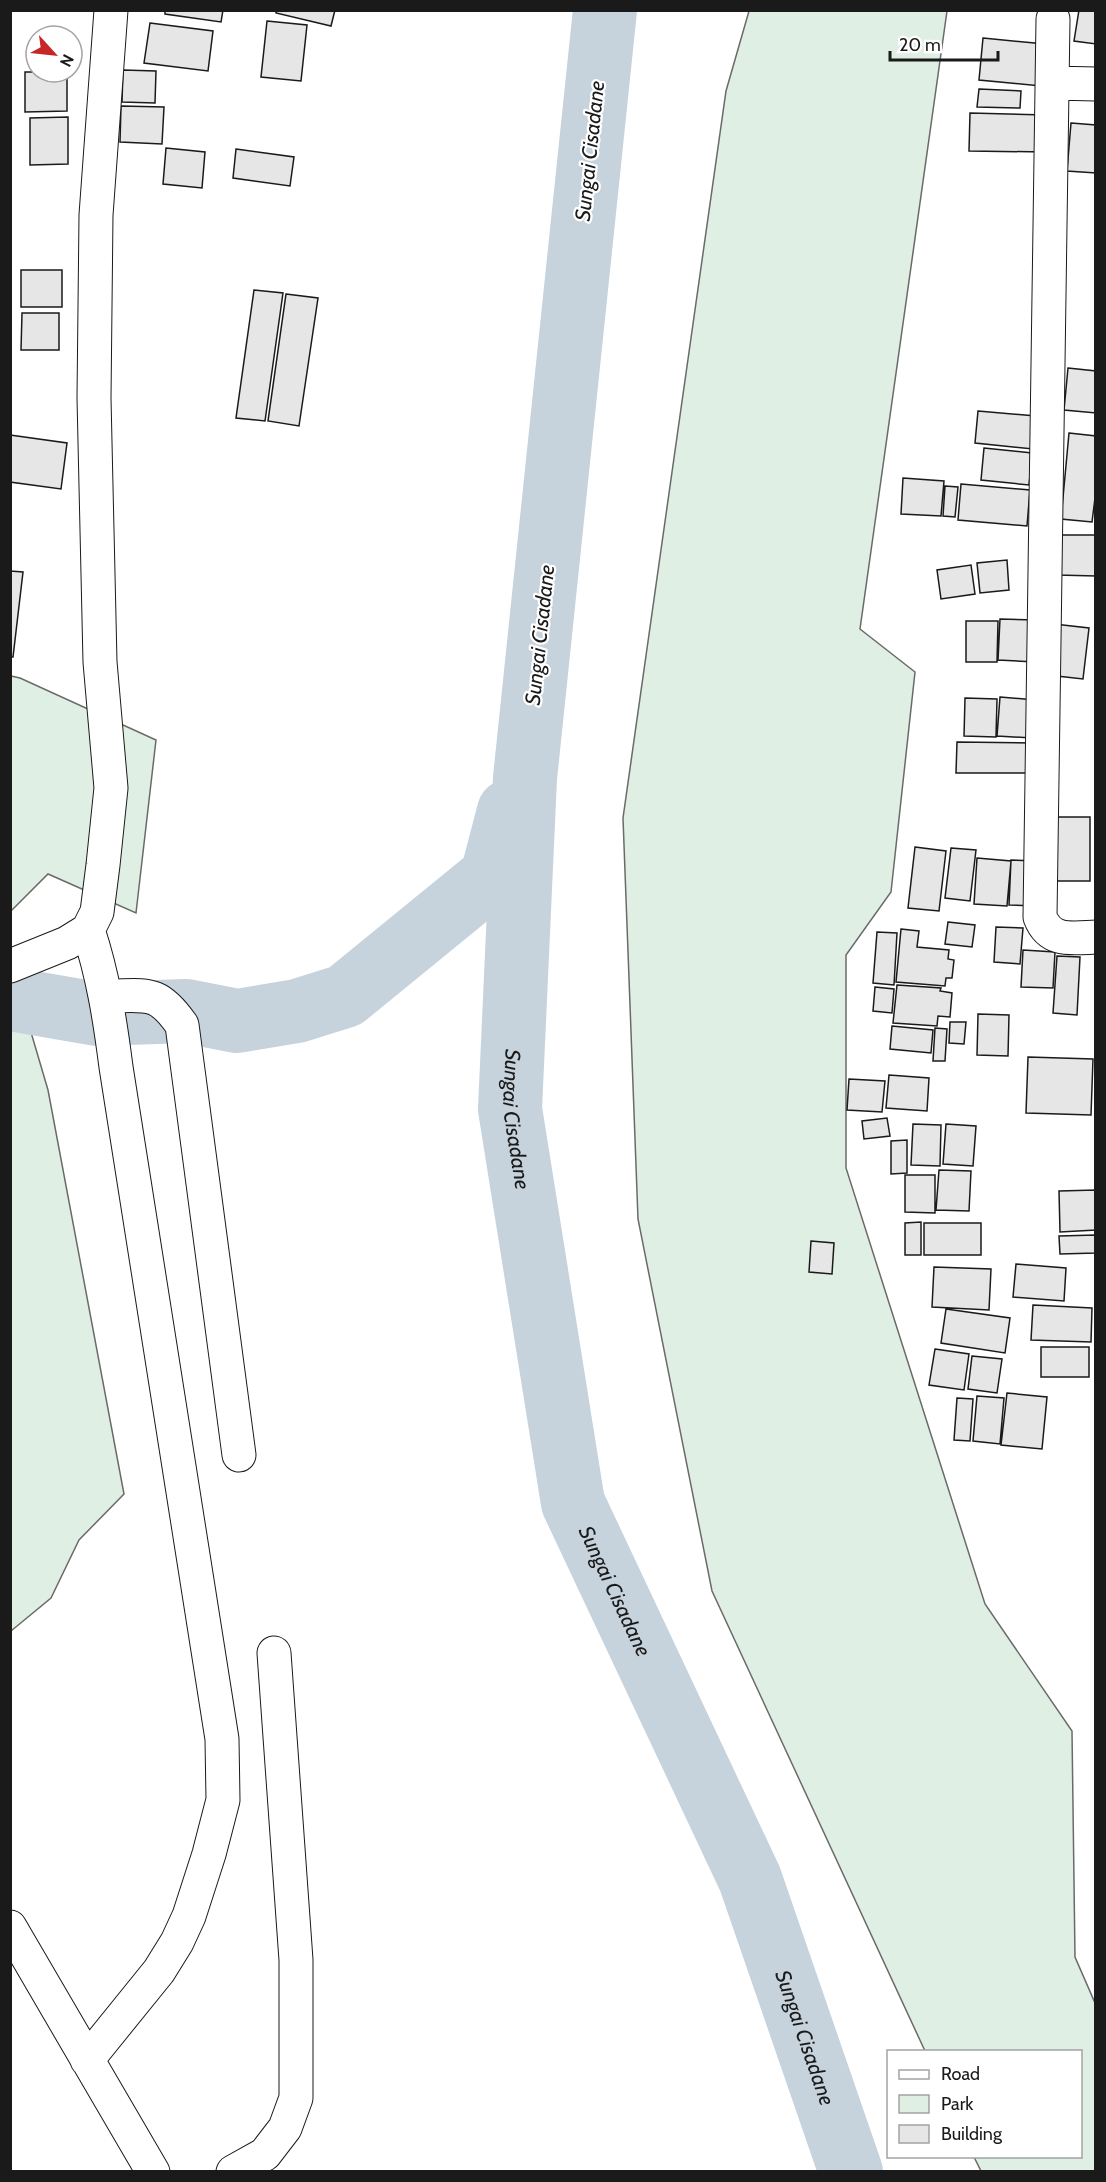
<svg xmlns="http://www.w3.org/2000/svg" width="1106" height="2182" viewBox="0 0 1106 2182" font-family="Cabin,sans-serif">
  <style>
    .green { fill: #e0efe3; stroke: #6a6a6a; stroke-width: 1.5 }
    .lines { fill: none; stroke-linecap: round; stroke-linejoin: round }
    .river { stroke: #c6d2dc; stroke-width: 64 }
    .building { fill: #e6e6e6; stroke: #1a1a1a; stroke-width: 1.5 }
    .minor-casing { stroke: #1a1a1a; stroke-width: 35 }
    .minor { stroke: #fff; stroke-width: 33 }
    .labels { text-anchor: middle; stroke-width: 4.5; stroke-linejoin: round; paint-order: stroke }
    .water-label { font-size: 21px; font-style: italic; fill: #1a1a1a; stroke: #fff }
  </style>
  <rect width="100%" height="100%" fill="#fff"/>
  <path class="green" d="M749 11H947L860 629 915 672 891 892 846 955V1168L985 1604 1072 1731 1075 1957 1095 2003V2171H981L974 2157 1080 2156V2052L925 2051 712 1591 638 1219 623 818 726 91Z
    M11 676 20 678 156 740 136 913 48 874 11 911Z
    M10 961 48 1090 124 1494 79 1540 51 1598 11 1631Z"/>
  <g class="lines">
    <g class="river">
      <path id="s1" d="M605 10 525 778 510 1109 573 1503 750 1879 851 2172"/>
      <path d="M10 999 97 1014 186 1011 237 1021 297 1011 345 996 492 876 509 811"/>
    </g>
  </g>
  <path class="building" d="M165 10H223L221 22 165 14Z
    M276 10H335L331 26 276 13Z
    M1079 10H1096V44L1074 41Z
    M267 21 307 25 301 81 261 77Z
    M150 23 213 31 208 71 144 63Z
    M983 38 1045 44 1041 86 979 80Z
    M123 70 156 71 155 103 122 102Z
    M25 72H67V111L25 112Z
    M979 89 1021 91 1020 108 977 107Z
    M121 106 164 107 162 144 120 142Z
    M970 113 1046 115 1045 152 969 151Z
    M68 117V164L30 165V118Z
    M1071 123 1096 125V173L1067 171Z
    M166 148 205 152 202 188 163 184Z
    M236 149 294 157 290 186 233 178Z
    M21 270H62V307H21Z
    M254 290 283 293 265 421 236 418Z
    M286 294 318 298 299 426 268 421Z
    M22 313H59V350H21Z
    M1068 368 1096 371V413L1064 410Z
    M978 411 1036 416 1033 449 975 443Z
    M1069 433 1096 436V490L1092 522 1061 519Z
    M10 435 67 443 61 489 10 482Z
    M984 448 1032 453 1029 485 981 480Z
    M903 478 944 481 941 516 901 514Z
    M961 484 1030 490 1027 526 958 520Z
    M945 486 958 487 955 517 943 516Z
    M1057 535H1096V576L1057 575Z
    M1007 560 1009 590 980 593 977 563Z
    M971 565 975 594 941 599 937 570Z
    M10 571 23 572 13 657H10Z
    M1000 619 1036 620 1035 662 998 660Z
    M966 621H998L997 662H966Z
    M1054 624 1089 628 1083 679 1048 675Z
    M1000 697 1035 700 1032 738 997 736Z
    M965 698 997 699 996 737 964 736Z
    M957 742 1032 743 1031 773H956Z
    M1056 817H1090V881H1055Z
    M915 847 946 851 939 911 908 908Z
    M951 848 976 850 970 901 945 898Z
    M977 858 1011 861 1007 906 974 904Z
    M1011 860 1038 861 1036 906 1009 905Z
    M948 922 975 925 972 947 945 944Z
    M996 927 1023 928 1020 964 994 962Z
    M901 929 919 931 917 947 949 950 948 959 954 960 952 978H946L945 986 896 982Z
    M877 932 897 933 894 985 873 983Z
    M1023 950 1055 952 1053 988 1021 987Z
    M1057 956 1080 957 1077 1015 1053 1013Z
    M897 985 941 988 940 991 952 993 950 1017 938 1016 937 1026 893 1023Z
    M875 987 894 989 892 1013 873 1011Z
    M978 1014 1009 1015 1008 1056 977 1055Z
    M950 1022H966L964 1044 949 1043Z
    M892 1026 933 1030 931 1053 890 1049Z
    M935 1028 947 1029 945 1061H933Z
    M1028 1057 1093 1059 1091 1115 1026 1113Z
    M889 1075 929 1078 927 1111 886 1108Z
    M849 1079 885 1081 882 1112 847 1110Z
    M887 1118 890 1136 864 1139 862 1121Z
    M913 1124 941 1125 940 1166 911 1165Z
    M946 1124 976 1126 973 1166 943 1164Z
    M907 1140V1173L891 1174V1141Z
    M939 1170 971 1171 969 1211 936 1210Z
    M905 1175H935V1213L905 1212Z
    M1096 1190V1230L1060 1232 1059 1191Z
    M921 1222V1255H905V1223Z
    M924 1223H981V1255H924Z
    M1096 1235V1253L1060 1254 1059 1236Z
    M811 1241 834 1243 832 1274 809 1272Z
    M1016 1264 1066 1268 1064 1301 1013 1297Z
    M934 1267 991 1269 989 1310 932 1307Z
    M1033 1305 1092 1308 1091 1342 1031 1340Z
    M946 1309 1010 1318 1005 1353 941 1343Z
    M1041 1347H1089V1377H1041Z
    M935 1349 969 1354 964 1390 929 1385Z
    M972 1356 1002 1359 997 1393 968 1389Z
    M1007 1393 1047 1397 1042 1449 1001 1445Z
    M977 1396 1004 1398 1000 1444 973 1441Z
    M957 1398 973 1399 970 1441 954 1440Z"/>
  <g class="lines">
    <g class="minor-casing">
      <path id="minor" d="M1053 19 1040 917C1050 943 1072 938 1096 937
        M1053 83 1096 84
        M10 966 67 943 88 930 97 912 103 865 111 788 100 662 94 398 96 215 111 10
        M106 996C147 996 157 989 182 1025L239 1455
        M10 1927 153 2172
        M87 2060 159 1971 177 1942 189 1916 209 1854 223 1800 222 1739 116 1067C110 1020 103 975 88 930
        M233 2172 265 2154 285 2128 296 2098V1960L274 1653"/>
    </g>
    <use href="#minor" class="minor"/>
  </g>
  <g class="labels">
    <g class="water-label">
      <text transform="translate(590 151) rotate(-84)" y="7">Sungai Cisadane</text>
      <text transform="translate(540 635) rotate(-84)" y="7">Sungai Cisadane</text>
      <text dy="7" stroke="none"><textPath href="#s1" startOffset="1114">Sungai Cisadane</textPath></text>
      <text dy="7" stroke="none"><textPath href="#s1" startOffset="1600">Sungai Cisadane</textPath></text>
      <text dy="7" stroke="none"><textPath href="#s1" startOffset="2086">Sungai Cisadane</textPath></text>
    </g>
  </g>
  <rect width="1106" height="2182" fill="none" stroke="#1a1a1a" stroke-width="24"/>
  <rect x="887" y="2050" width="195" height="108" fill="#ffffff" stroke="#a3a3a3" stroke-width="1.5"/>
  <rect x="899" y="2070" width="30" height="9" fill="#ffffff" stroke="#a3a3a3" stroke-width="1.5"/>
  <text x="941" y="2080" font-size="18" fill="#1a1a1a">Road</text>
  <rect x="899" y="2095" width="30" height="18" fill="#e0efe3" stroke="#a3a3a3" stroke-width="1.5"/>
  <text x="941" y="2110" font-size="18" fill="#1a1a1a">Park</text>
  <rect x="899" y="2125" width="30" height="18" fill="#e6e6e6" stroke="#a3a3a3" stroke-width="1.5"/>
  <text x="941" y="2140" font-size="18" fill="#1a1a1a">Building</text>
  <g transform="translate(54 54) rotate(117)"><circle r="28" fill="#ffffff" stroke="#a3a3a3" stroke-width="1.5"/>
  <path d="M0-4.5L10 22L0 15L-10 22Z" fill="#c62828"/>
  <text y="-9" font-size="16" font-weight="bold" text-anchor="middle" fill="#1a1a1a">N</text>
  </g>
  <path d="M890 51v9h108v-9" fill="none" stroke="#1a1a1a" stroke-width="3"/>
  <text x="899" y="51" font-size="18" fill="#1a1a1a" stroke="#ffffff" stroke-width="4.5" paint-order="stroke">20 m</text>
</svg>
